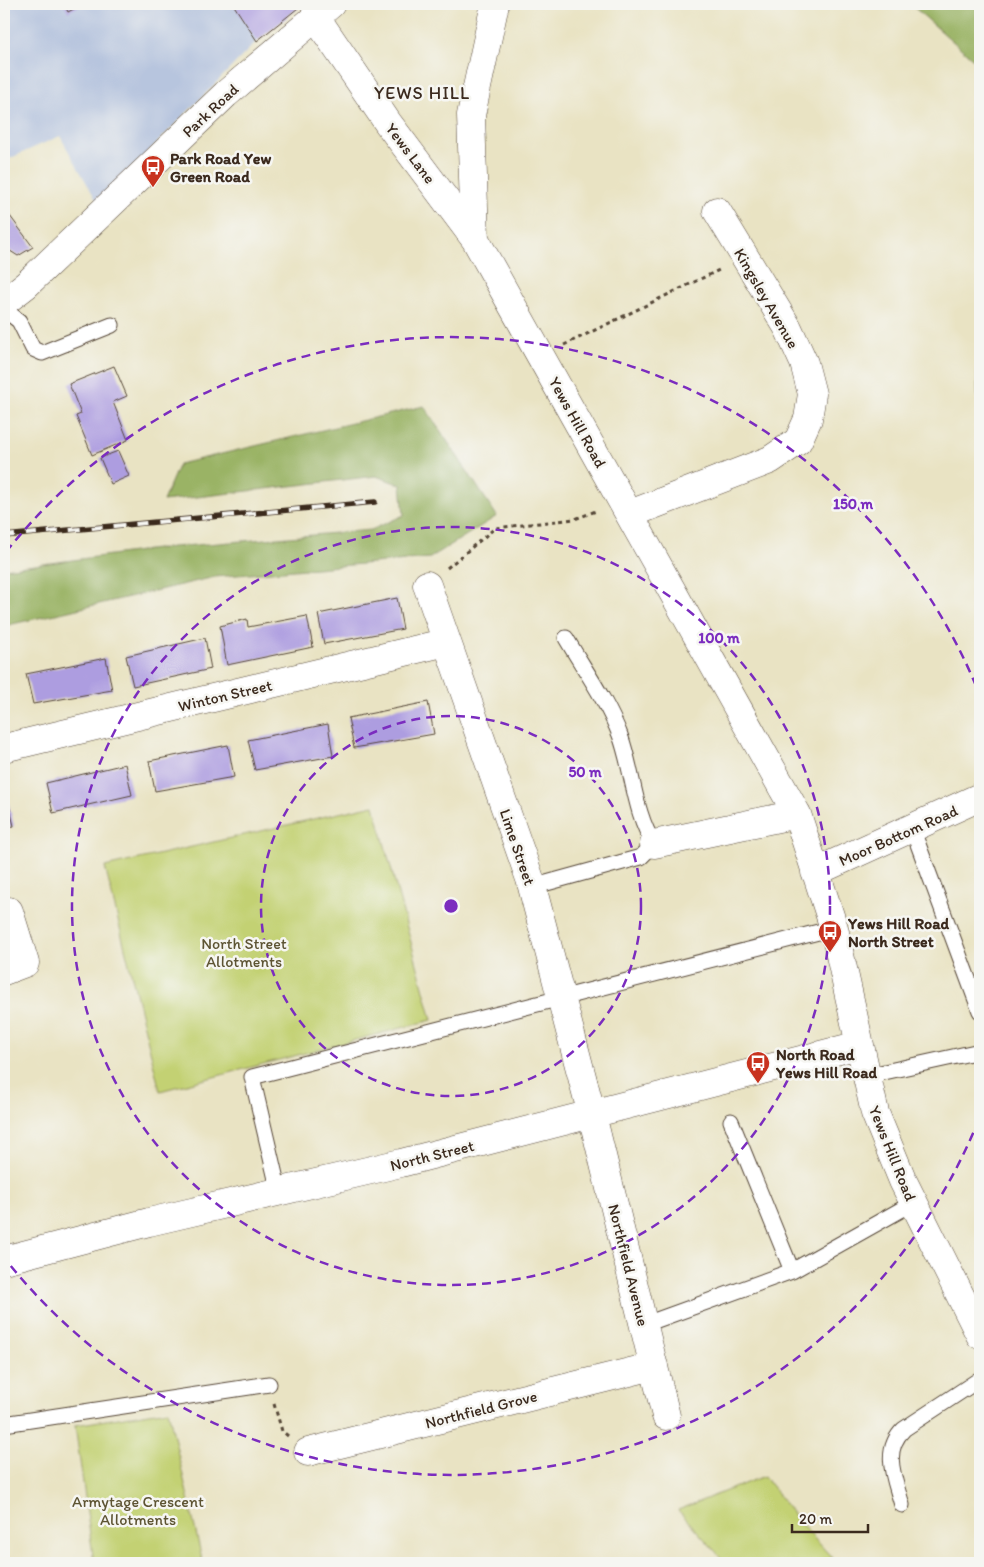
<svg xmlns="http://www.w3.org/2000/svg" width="984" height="1567" viewBox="0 0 984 1567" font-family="Itim,sans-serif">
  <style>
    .industrial { fill: #b7c5de }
    .green { fill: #c3d173; stroke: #7f7e48 }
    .forest { fill: #9ab365; stroke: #6a6e42 }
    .building { fill: #ad9de0 }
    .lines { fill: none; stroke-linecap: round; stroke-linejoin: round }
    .service-casing { stroke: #554637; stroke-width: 17 }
    .minor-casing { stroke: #554637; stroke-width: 29 }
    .tertiary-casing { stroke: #554637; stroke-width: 29 }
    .path { stroke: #554637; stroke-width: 3; stroke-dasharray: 4 4; stroke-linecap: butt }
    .service { stroke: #fff; stroke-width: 15 }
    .minor { stroke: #fff; stroke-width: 28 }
    .tertiary { stroke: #fff; stroke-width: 28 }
    .rail-casing { stroke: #3b2a1e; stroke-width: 5.5 }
    .rail { stroke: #f6f6f2; stroke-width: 4; stroke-dasharray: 11; stroke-linecap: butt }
    .ring { fill: none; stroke: #7b2cbf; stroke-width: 2.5; stroke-dasharray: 9 6 }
    .labels { text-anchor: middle; stroke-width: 5; stroke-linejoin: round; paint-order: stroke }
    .street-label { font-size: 16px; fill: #3b2a1e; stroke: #f6f6f2 }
    .poi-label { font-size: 16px; font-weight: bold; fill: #3b2a1e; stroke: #f6f6f2; text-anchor: start }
    .park-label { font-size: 16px; fill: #5d5433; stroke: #f6f6f2 }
    .neighbourhood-label { font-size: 18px; letter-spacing: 1px; fill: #3b2a1e; stroke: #f6f6f2 }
    .centre { fill: #7b2cbf; stroke: #f6f6f2; stroke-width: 2.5 }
    .ring-label { font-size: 15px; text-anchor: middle; font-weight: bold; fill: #7b2cbf; stroke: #f6f6f2; stroke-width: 5; stroke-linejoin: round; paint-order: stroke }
  </style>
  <rect width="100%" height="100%" fill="#f6f6f2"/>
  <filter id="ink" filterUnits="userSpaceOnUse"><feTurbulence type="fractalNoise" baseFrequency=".02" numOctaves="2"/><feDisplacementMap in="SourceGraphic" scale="10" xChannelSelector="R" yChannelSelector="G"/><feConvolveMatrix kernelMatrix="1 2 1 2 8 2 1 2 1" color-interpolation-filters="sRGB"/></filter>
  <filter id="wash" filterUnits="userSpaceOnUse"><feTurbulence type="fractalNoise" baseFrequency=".0096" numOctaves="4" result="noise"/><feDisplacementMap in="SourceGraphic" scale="20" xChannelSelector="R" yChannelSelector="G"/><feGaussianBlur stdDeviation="1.12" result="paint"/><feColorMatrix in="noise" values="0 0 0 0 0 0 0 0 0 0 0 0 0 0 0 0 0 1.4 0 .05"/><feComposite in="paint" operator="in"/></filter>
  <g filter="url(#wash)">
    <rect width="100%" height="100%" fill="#e9e3c3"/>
    <path class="industrial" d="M4 4H303L257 41 98 203 60 136 4 161Z"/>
    <path class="green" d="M374 805 432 1020 160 1091 105 867Z
      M168 1410 203 1563H94L75 1425Z
      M764 1476 800 1523 837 1563H726L678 1510Z"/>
    <path class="forest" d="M910 4H980V65Z
      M977 365H980V503L979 502Z
      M424 406 497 516 430 558 215 577 4 626V569L172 547 371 530 404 515 401 485 376 476 163 501 179 464Z"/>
    <g id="blocks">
      <path class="building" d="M64 4H83L68 12Z
        M233 4H303L257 41Z
        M7 212 33 247 18 256 4 247V216Z
        M114 366 127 396 113 402 128 440 92 455 76 416 81 414 69 384Z
        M118 451 129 476 111 484 100 458Z
        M397 598 403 629 324 644 318 614Z
        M307 616 313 647 227 665 220 626 247 619 248 627Z
        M205 638 211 669 133 686 126 656Z
        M106 658 112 690 33 704 26 674Z
        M428 702 434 734 354 748 348 718Z
        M328 724 333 756 255 770 248 740Z
        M228 745 234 777 155 791 149 761Z
        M125 764 132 795 53 813 46 783Z
        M6 793 14 826 4 828V794Z"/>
    </g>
  </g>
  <g filter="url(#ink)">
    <use href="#blocks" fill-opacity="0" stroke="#554637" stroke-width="1"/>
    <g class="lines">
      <g class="service-casing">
        <path id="service" d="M4 309 19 321 33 349 42 353 112 325
          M912 828 980 1011
          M532 887 641 857 654 844C634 813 633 770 620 735 607 701 584 669 566 638
          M866 1076 980 1051
          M731 1121 792 1271
          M279 1192 252 1077 834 928
          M643 1325 792 1271 913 1203
          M4 1424 269 1384
          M902 1505C895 1479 881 1451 904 1429L980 1379"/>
      </g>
      <g class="minor-casing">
        <path id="minor" d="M495 4 471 115 475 239 797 814 834 928 875 1113 903 1181 980 1335
          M315 16 388 123 475 239
          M630 514 770 460 798 441 808 419 812 394 804 363 788 328 717 211
          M427 585 530 879 592 1115 666 1416
          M4 748 447 642
          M654 844 797 814
          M815 872 980 797
          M4 971 25 963 9 911
          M4 1260 149 1222 401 1163 859 1045
          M308 1452 654 1366"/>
      </g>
      <g class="tertiary-casing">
        <path id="tertiary" d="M4 302 26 285 226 94 331 4"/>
      </g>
      <path class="path" d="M564 345 721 269
        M447 568 495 528 575 519 596 511
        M274 1404 282 1431 288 1436"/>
      <use href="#service" class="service"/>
      <use href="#minor" class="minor"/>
      <use href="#tertiary" class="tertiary"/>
      <g class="rail-casing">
        <path id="rail" d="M4 536 375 502"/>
      </g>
      <use href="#rail" class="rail"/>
    </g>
  </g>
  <g class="ring">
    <circle cx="451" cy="906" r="190"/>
    <circle cx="451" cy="906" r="379"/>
    <path d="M979 1119A569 569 0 0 1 6 1260M6 552A569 569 0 0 1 979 693"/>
  </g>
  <defs>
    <g id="bus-pin" transform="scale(1.25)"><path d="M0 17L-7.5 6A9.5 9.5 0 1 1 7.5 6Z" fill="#c8321e" stroke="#f6f6f2"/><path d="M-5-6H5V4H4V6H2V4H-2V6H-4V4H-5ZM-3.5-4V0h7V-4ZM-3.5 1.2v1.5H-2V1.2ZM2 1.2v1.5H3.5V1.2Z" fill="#fff"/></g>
  </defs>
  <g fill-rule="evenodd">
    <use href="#bus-pin" x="153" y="167"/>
    <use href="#bus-pin" x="830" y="932"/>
    <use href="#bus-pin" x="758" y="1063"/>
  </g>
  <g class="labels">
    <g class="street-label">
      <text transform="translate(210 110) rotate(-43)" y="6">Park Road</text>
      <text transform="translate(411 153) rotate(53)" y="6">Yews Lane</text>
      <text transform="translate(767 298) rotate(60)" y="6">Kingsley Avenue</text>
      <text transform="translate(578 422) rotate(61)" y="6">Yews Hill Road</text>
      <text transform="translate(225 695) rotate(-13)" y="6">Winton Street</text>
      <text transform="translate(898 835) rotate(-24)" y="6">Moor Bottom Road</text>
      <text transform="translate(518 847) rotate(71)" y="6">Lime Street</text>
      <text transform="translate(893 1153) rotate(68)" y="6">Yews Hill Road</text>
      <text transform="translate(432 1155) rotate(-14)" y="6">North Street</text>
      <text transform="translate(629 1265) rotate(76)" y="6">Northfield Avenue</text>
      <text transform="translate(481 1409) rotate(-14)" y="6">Northfield Grove</text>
    </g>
    <g class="poi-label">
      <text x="170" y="164">Park Road Yew<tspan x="170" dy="18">Green Road</tspan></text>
      <text x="848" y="929">Yews Hill Road<tspan x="848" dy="18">North Street</tspan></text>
      <text x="776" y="1060">North Road<tspan x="776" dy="18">Yews Hill Road</tspan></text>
    </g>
    <g class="park-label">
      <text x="244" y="949">North Street<tspan x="244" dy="18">Allotments</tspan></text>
      <text x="138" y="1507">Armytage Crescent<tspan x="138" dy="18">Allotments</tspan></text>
    </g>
    <g class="neighbourhood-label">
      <text x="422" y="99">YEWS HILL</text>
    </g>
  </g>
  <circle cx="451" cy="906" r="8" class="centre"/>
  <g class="ring-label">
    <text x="853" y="509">150 m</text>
    <text x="719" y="643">100 m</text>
    <text x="585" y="777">50 m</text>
  </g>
  <rect width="984" height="1567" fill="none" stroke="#f6f6f2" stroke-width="20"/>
  <path d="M792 1524v8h76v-8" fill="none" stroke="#3b2a1e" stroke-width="2.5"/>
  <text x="799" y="1524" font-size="15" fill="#3b2a1e" stroke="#f6f6f2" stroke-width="4" paint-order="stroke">20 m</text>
</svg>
